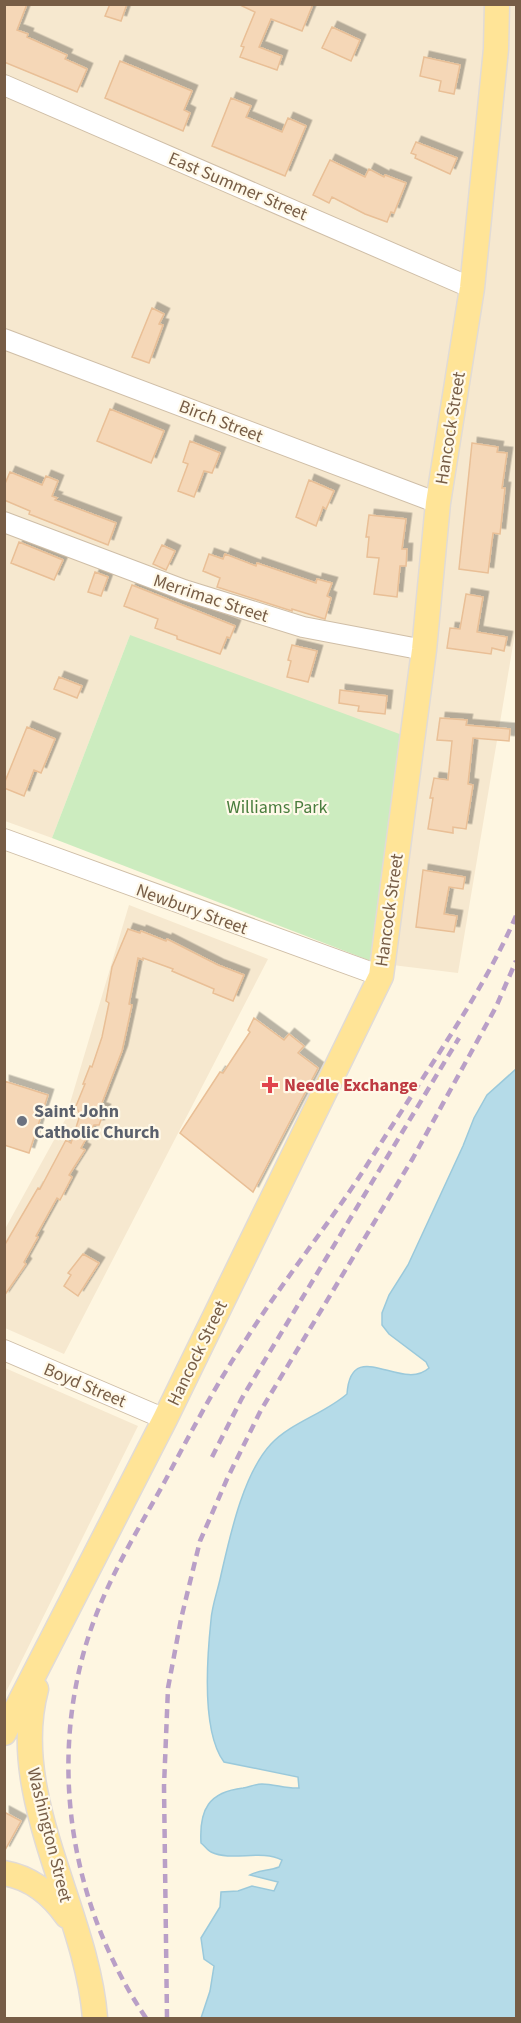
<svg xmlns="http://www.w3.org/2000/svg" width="521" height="2023" viewBox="0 0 521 2023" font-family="'Source Sans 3',sans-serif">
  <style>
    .residential { fill: #f6e8cf }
    .green { fill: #ccecbf }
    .water { fill: #b5dbe8; stroke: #9ac9db; stroke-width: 1.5 }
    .building { fill: #f5d7b7; stroke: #e9bf96; stroke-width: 1.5; filter: url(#shadow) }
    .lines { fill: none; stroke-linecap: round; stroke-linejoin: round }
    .minor-casing { stroke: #cfbea7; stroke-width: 22 }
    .major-casing { stroke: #e1dbd6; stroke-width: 27 }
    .minor { stroke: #fff; stroke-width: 20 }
    .major { stroke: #ffe497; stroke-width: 24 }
    .rail { stroke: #b99fc7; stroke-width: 4.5; stroke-dasharray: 9 6; stroke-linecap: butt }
    .health-dot { fill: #e0444e; stroke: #fff9e9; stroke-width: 2 }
    .worship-dot { fill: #6b7280; stroke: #fff9e9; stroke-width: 2 }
    .labels { text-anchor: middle; stroke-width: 4.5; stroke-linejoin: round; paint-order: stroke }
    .street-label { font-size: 18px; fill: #775d46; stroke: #fff9e9 }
    .park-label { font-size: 18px; fill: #497d3d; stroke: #fff9e9 }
    .health-label { font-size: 18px; font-weight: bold; fill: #be3a42; stroke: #fff9e9; text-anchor: start }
    .worship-label { font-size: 18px; font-weight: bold; fill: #5b616d; stroke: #fff9e9; text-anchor: start }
  </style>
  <defs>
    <filter id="shadow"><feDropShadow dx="5.5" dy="-5.5" stdDeviation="0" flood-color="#0004"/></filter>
  </defs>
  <rect width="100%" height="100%" fill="#fef6e1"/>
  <path class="residential" d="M4 5H516V627L458 973 376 963 130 635 52 838 5 821Z
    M129 905 268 959 64 1354 5 1328V1229L65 1120Z
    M5 1368 138 1426 5 1694Z"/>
  <path class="green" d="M130 635 405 736 376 963 52 838Z"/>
  <path class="water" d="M516 1069V2018H201L210 1991 214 1966 204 1959 201 1938 220 1907 221 1892 238 1891 252 1886 274 1891 278 1882 250 1875C259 1870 269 1871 279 1867L282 1860C261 1849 232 1862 211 1852 208 1851 204 1845 201 1843 199 1809 209 1792 243 1788 249 1787 256 1784 262 1784 274 1784 287 1789 299 1788L298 1777 224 1762C201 1731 207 1658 211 1620 212 1605 218 1590 221 1575 230 1536 243 1474 271 1444 292 1422 324 1414 347 1394 351 1335 402 1393 429 1368L426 1362 389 1334 382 1325V1313L389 1295 408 1265 463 1146 474 1118 487 1095Z"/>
  <path class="building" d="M4 4H27L17 30 28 34 27 37 67 55 65 59 87 69 77 92 4 62Z
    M110 4H127L121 21 105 16Z
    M238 4H313L302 31 271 19 259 47 282 56 277 70 240 57 244 47 241 46 255 12Z
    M332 27 360 40 351 61 322 48Z
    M424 57 460 65 454 94 439 91 441 81 420 76Z
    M120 61 192 91 184 110 190 113 183 131 105 98Z
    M231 98 251 106 246 117 282 132 288 118 306 126 285 176 212 146Z
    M416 142 457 158 450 174 415 158 416 155 411 153Z
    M330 160 365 177 369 169 384 177 385 175 406 183 394 213 391 212 387 222 365 214 332 197 329 203 313 195Z
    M152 308 164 314 159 324 163 325 149 363 132 357Z
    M110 409 164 431 151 463 97 441Z
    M190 441 220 453 212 473 204 471 194 497 178 491 188 464 183 462Z
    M472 443 498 447 497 452 507 453 502 488H505L500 534 493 533 488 573 459 569Z
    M10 472 42 485 46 476 58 481 52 496 57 498 55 500 116 523 108 545 29 514 30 511 4 500V486Z
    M309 480 334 491 326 509 323 507 316 526 296 517Z
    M369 515 406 519 402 549H407L406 566H400L397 597 374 594 379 558 367 557 369 537H366Z
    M19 542 63 560 54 580 11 563Z
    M162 545 175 551 166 570 153 564Z
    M209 554 223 559 225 554 256 566 257 563 316 583 317 579 332 583 327 596 331 598 325 619 292 609V611L217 587 220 578 203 571Z
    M95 572 108 577 101 596 88 592Z
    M132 585 235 626 230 638 227 637 220 654 177 639V636L155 628 158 619 124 606Z
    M466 594 483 597 477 632 507 637 504 651 492 648 491 654 447 648 450 628 460 629Z
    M292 645 317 651 308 682 287 677 291 661 288 660Z
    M59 677 82 686 77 698 54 689Z
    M340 690 387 696 385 714 358 711 359 706 339 703Z
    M440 718 467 720 466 725 510 729 509 741 473 738 468 784 473 785 466 829 453 827V833L428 829 433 798H430L434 778 448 780 452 741 437 740Z
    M27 727 55 739 41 773 34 770 24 796 4 788V784Z
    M423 870 465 877 463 889 449 887 444 914 457 916 454 932 416 927Z
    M128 929 140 933 141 931 166 941 167 939 218 965 244 975 233 1001 213 993 214 989 172 971 173 969 143 958V960L138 958 129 1004 132 1005 122 1051 100 1108 105 1110 99 1125H94L81 1148 85 1150 69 1175 72 1177 60 1200 57 1198 36 1236 38 1237 24 1262 26 1264 4 1296V1246L38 1188 40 1189 66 1140 71 1143 80 1115 76 1106 85 1084H83L90 1066 92 1067 102 1037 109 1003 106 1001 112 967Z
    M254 1018 284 1040 289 1034 304 1046 298 1053 318 1068 253 1192 180 1133 220 1072 223 1073 250 1032 248 1030Z
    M4 1081 48 1095 29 1153 4 1145Z
    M83 1254 99 1263 78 1296 64 1286 71 1275 68 1273Z
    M4 1812 21 1821 4 1852Z"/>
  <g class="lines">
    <g class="minor-casing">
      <path id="minor" d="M4 85 472 288
        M4 339 438 503
        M4 522 184 590 303 627 424 650
        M4 839 381 976
        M4 1350 165 1419"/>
    </g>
    <g class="major-casing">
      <path id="major" d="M36 1689C7 1797 87 1911 95 2018
        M4 1733 165 1419 381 976 424 650 438 503 472 288 496 49 497 4
        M4 1873C32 1878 51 1894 67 1916"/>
    </g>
    <use href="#minor" class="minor"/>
    <use href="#major" class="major"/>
    <path class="rail" d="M212 1457 242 1398 459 1038
      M146 2018C69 1904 46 1757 92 1626 110 1575 139 1528 165 1481 190 1434 215 1386 245 1341 274 1295 307 1252 338 1208 361 1176 381 1142 403 1109 443 1046 486 985 516 916
      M167 2018 164 1786 168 1688 181 1619 200 1541 227 1479 261 1410 413 1158 496 1007 516 961"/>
  </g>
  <path class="health-dot" d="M267 1076h6v6h6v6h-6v6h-6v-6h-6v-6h6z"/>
  <circle class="worship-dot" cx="22" cy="1121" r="6"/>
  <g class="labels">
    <g class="street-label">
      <text transform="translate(238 186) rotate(23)" y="6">East Summer Street</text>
      <text transform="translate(221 421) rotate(21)" y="6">Birch Street</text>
      <text transform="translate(450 428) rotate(-81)" y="6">Hancock Street</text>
      <text transform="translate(211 598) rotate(18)" y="6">Merrimac Street</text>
      <text transform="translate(192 909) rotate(20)" y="6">Newbury Street</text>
      <text transform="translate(389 910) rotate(-82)" y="6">Hancock Street</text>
      <text transform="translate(197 1353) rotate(-64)" y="6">Hancock Street</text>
      <text transform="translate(85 1385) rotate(23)" y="6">Boyd Street</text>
      <text transform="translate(50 1835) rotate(76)" y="6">Washington Street</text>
    </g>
    <g class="park-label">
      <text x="277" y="813">Williams Park</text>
    </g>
    <g class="health-label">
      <text x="284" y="1091">Needle Exchange</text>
    </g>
    <g class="worship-label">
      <text x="34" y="1117">Saint John<tspan x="34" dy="21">Catholic Church</tspan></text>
    </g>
  </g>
  <rect width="521" height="2023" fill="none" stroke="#775d46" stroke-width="12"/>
</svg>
